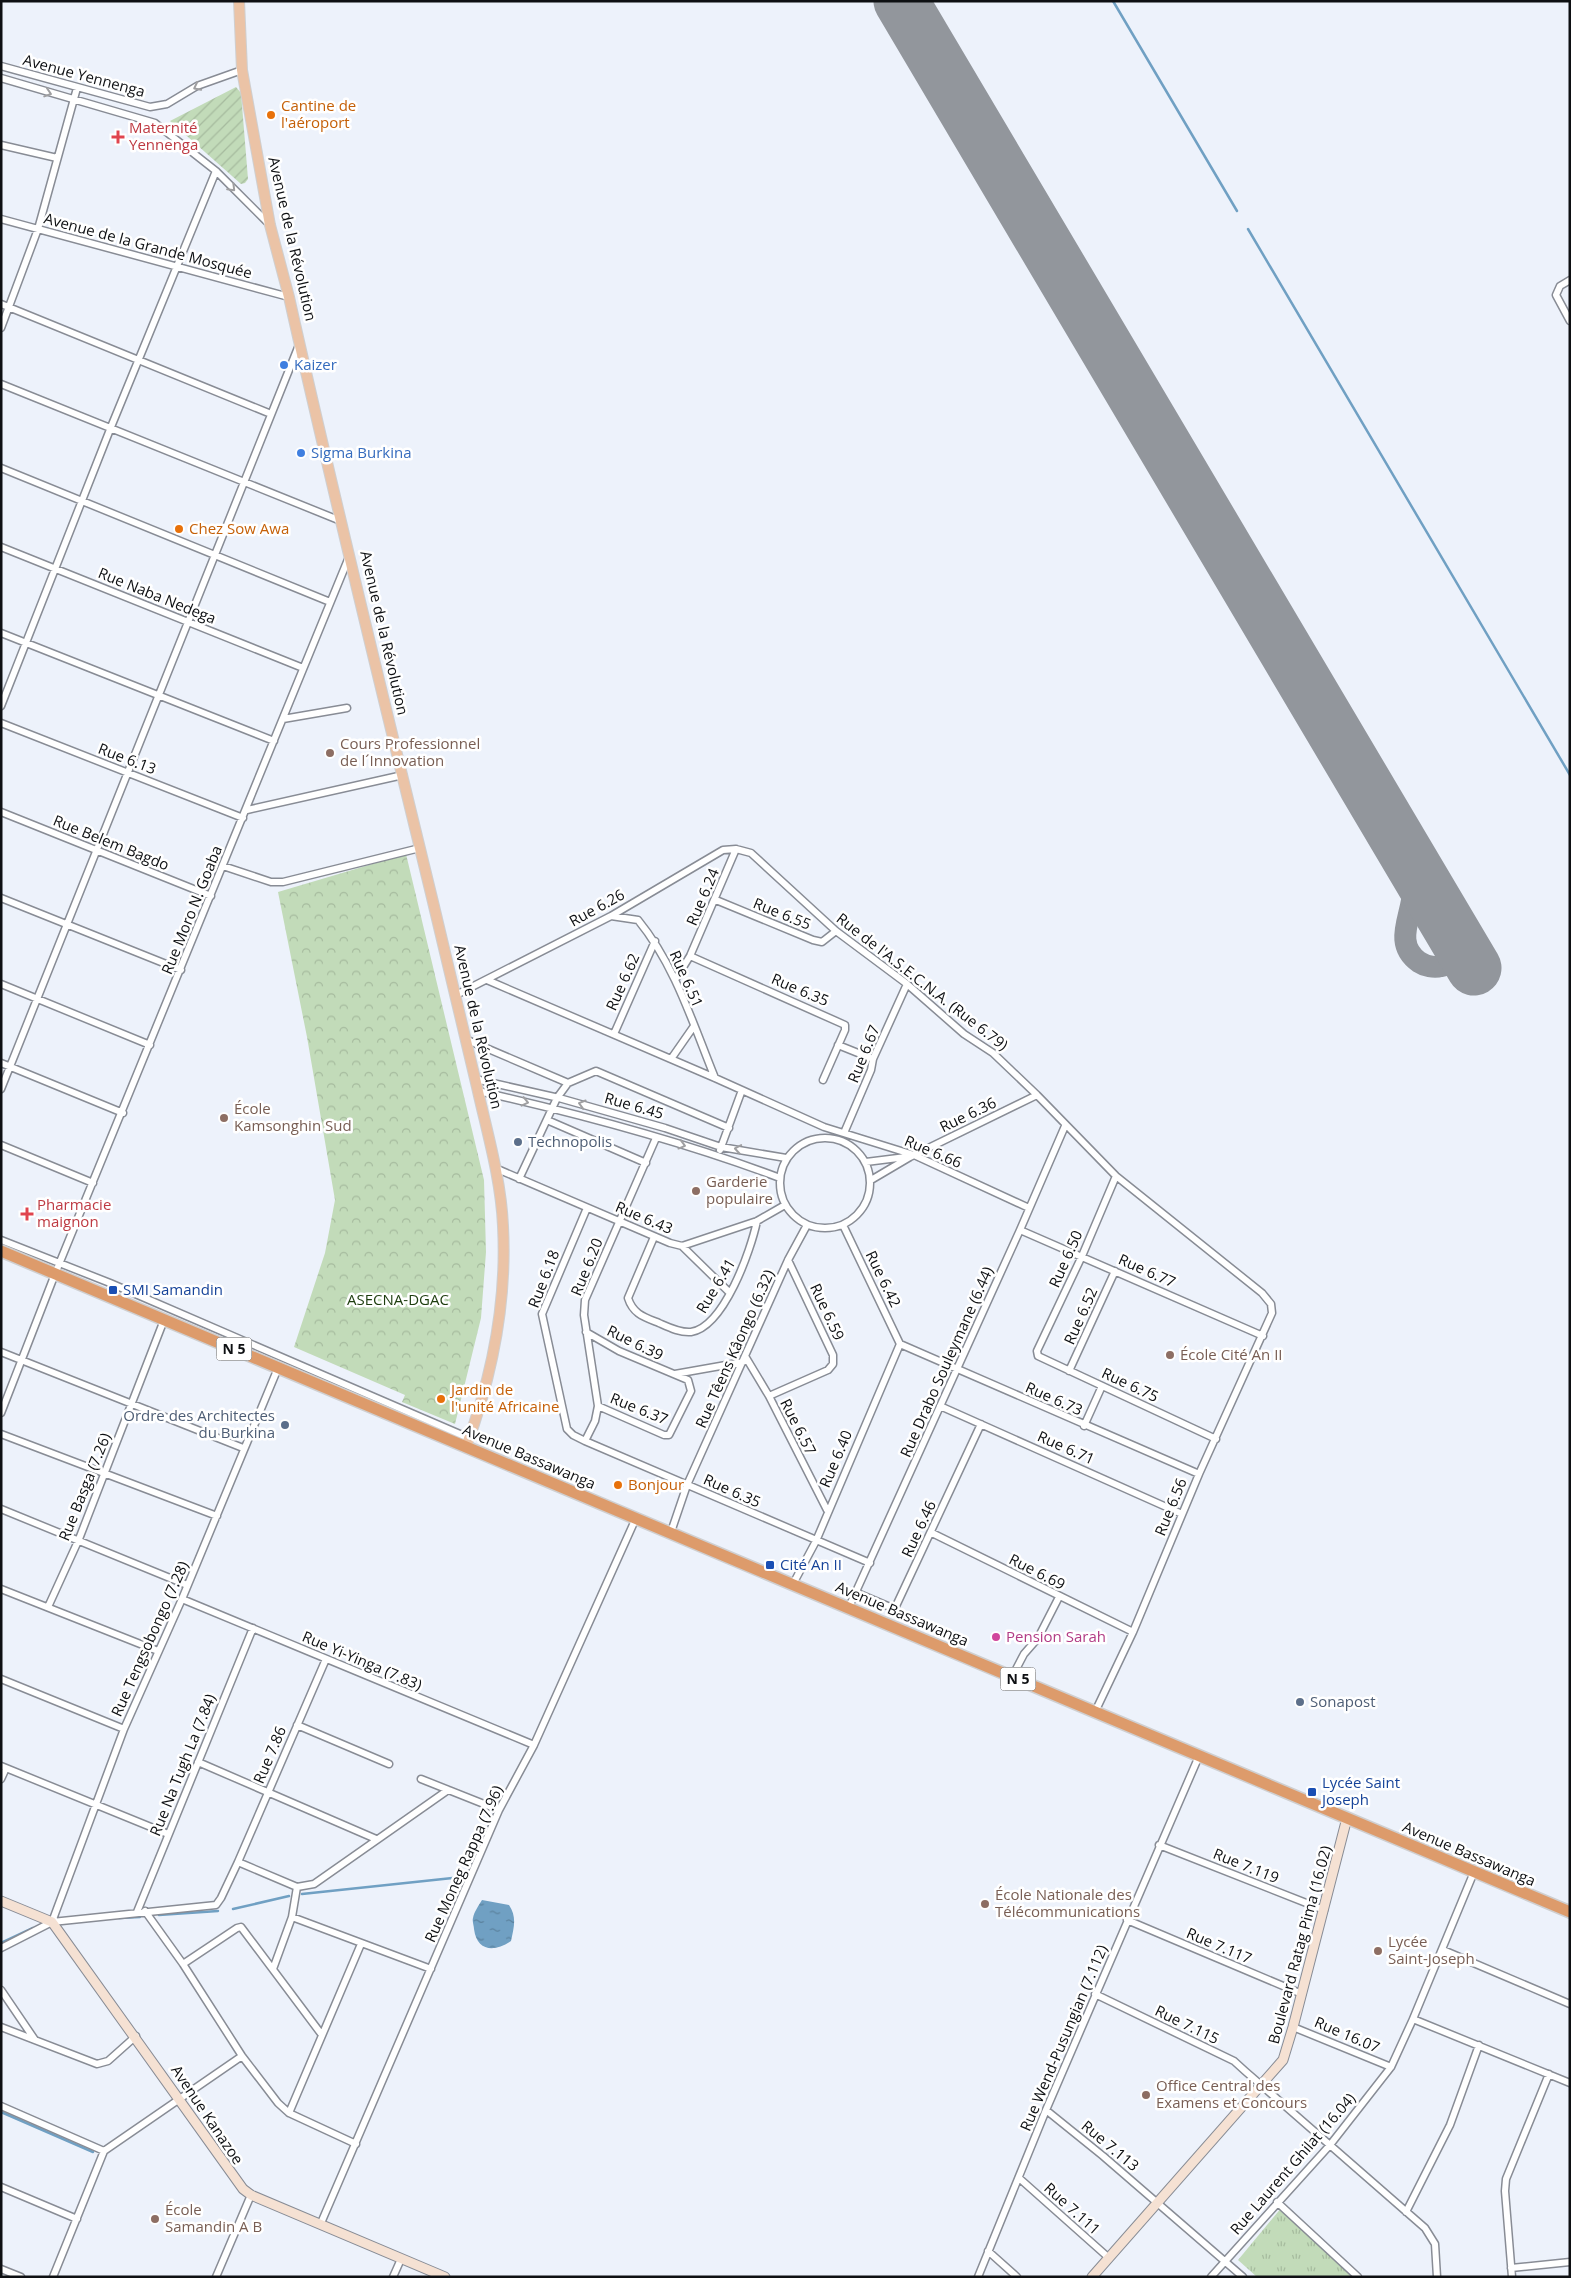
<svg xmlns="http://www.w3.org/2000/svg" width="1571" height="2278" viewBox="0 0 1571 2278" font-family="'Open Sans',sans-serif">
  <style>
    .grass { fill: url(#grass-tufts) }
    .park { fill: url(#park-crowns) }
    .garden { fill: url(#garden-furrows) }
    .water { fill: url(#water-ripples) }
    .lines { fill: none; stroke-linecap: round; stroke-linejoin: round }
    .stream { stroke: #70a0c3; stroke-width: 2.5 }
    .taxiway { stroke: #92969c; stroke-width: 22 }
    .runway { stroke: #92969c; stroke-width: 55 }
    .street-casing { stroke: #888c95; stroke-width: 9 }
    .secondary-casing { stroke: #888c95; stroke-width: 11 }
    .primary-casing { stroke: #cfcfd0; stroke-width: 12 }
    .highway-casing { stroke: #cfcfd0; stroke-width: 14 }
    .street { stroke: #fff; stroke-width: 6 }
    .secondary { stroke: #f5e1d3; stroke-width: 9 }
    .primary { stroke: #ebc3a6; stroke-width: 10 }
    .highway { stroke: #dd9b6b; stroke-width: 11 }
    .oneway { stroke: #9f9fa1 }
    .food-dot { fill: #e8710a; stroke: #fff; stroke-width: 2 }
    .health-dot { fill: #e0444e; stroke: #fff; stroke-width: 2 }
    .shop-dot { fill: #3f7fe0; stroke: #fff; stroke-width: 2 }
    .education-dot { fill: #8d6e63; stroke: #fff; stroke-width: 2 }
    .service-dot { fill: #5c6f8a; stroke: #fff; stroke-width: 2 }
    .transit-dot { fill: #1a4fb4; stroke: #fff; stroke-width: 2 }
    .hotel-dot { fill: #d1479c; stroke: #fff; stroke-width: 2 }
    .labels { text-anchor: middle; stroke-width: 5; stroke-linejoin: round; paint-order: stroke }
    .shield { fill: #fff; stroke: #56585a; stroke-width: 1 }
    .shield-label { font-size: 14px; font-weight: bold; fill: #0e1013 }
    .street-label { font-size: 15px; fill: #0e1013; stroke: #fff }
    .food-label { font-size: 15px; fill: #c56008; stroke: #fff; text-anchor: start }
    .health-label { font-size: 15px; fill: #be3a42; stroke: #fff; text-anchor: start }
    .shop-label { font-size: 15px; fill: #366cbe; stroke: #fff; text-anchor: start }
    .education-label { font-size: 15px; fill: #785e54; stroke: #fff; text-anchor: start }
    .service-label { font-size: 15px; fill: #4e5e75; stroke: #fff; text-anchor: start }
    .transit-label { font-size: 15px; fill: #164399; stroke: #fff; text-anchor: start }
    .park-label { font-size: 15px; fill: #1d3d0e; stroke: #fff }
    .hotel-label { font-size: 15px; fill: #b23c85; stroke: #fff; text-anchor: start }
  </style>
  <defs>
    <pattern id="grass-tufts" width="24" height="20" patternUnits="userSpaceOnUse" patternTransform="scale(1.25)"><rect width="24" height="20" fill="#c2dbb9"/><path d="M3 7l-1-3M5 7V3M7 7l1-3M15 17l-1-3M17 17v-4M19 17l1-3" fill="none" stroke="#a6bb9e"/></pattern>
    <pattern id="park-crowns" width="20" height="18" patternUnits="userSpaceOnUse" patternTransform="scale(1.25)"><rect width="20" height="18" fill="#c2dbb9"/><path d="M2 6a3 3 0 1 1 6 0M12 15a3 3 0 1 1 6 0" fill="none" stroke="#a6bb9e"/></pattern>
    <pattern id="garden-furrows" width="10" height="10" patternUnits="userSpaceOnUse" patternTransform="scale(1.25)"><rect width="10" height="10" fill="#c2dbb9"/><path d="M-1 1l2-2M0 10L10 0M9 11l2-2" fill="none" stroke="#a6bb9e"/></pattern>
    <pattern id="water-ripples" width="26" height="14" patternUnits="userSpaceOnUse" patternTransform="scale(1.25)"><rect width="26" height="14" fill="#70a0c3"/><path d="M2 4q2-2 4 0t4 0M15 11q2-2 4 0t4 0" fill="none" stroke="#5a819d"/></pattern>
  </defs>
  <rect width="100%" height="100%" fill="#edf2fb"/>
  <path class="grass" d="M1282 2207 1360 2277H1257L1238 2260Z"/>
  <path class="park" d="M406 854 484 1180 486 1252 481 1318 455 1424 402 1402 405 1395 294 1347 325 1253 335 1200 307 1037 278 892Z"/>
  <path class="garden" d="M236 87 241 93 248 179 245 183 241 184 170 121Z"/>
  <path class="water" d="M482 1900 509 1905C517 1917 514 1927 511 1941 495 1952 477 1952 474 1929 474 1926 472 1921 473 1918 474 1912 479 1905 482 1900Z"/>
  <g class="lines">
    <path class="stream" d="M1113 1 1237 211
      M1248 229 1570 775
      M302 1894 462 1877
      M233 1909 289 1896
      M159 1915 218 1911
      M119 1918 140 1917
      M1 1943 33 1928
      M1 2112 93 2152"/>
    <path class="taxiway" d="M1405 853C1409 866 1413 878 1413 891 1413 915 1392 943 1419 962 1425 966 1434 968 1441 966 1448 965 1452 960 1457 955 1478 932 1457 905 1432 898"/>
    <path class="runway" d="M901 1 1474 968"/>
    <g class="street-casing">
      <path id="street" d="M1 66 150 107 167 104 197 86 242 70
        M1 78 155 123 216 171 269 224
        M1 145 57 158
        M1 219 289 297
        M1570 280 1560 286 1556 295 1570 321
        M1 304 271 414
        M1 328 38 229 77 88
        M1 384 341 521
        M1 468 330 602
        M1 547 303 668
        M1 633 274 741
        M1 706 111 427 216 171
        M283 719 347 708
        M1 723 243 818
        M247 810 403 775
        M1 812 211 896
        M223 866 271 882H283L420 848
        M1 898 181 970
        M716 900 813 940 822 942 836 931
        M611 916 638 920C675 965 693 1024 715 1078
        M690 956 845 1025V1030L823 1080
        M487 980 715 1078 824 1127 914 1155 1029 1208
        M675 980 690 956 736 849
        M1 984 150 1045
        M456 995 611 916 723 850 736 849 751 853 836 931 907 984 964 1034 993 1053 1037 1095 1116 1176 1262 1293 1271 1304 1272 1313 1199 1474 1133 1632 1095 1712
        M614 1034 655 941
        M465 1039 568 1083
        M838 1045 873 1059
        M671 1059 694 1026
        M1 1063 123 1113
        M475 1079 559 1098 665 1128 721 1147 786 1158
        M1 1089 299 345
        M478 1091C580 1114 682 1141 780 1178
        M547 1120 646 1163
        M844 1133 871 1070 873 1059 907 984
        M780 1183a45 45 0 1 1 90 0a45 45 0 1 1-90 0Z
        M1 1145 93 1183
        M720 1150 742 1090
        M866 1162 906 1157
        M495 1168 670 1243 682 1246 757 1221 785 1205
        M1116 1176 1082 1256 1037 1351 1038 1356 1216 1439
        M519 1179 557 1098 568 1083 596 1071 729 1128
        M871 1180 910 1157 1037 1095
        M587 1208 542 1314 567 1429 573 1435 585 1441 870 1563
        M843 1225 900 1344
        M1020 1230 1263 1336
        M654 1237 628 1298C633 1314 644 1317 659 1323 668 1327 680 1333 691 1332 724 1327 751 1250 757 1221
        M1 1240 110 1283 469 1438
        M682 1246 730 1293
        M586 1332 619 1351 688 1380 691 1391 669 1435H664L598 1406
        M900 1344 1199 1474
        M1 1352 243 1448
        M745 1356 769 1396 827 1510
        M1069 1371 1115 1271
        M675 1374 743 1362
        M769 1396 828 1370 833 1364V1355L788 1260
        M940 1406 1182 1514
        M1 1413 55 1274 349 557
        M1084 1426 1102 1386
        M1 1434 217 1516
        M585 1441 595 1421 598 1406 584 1315 585 1300 656 1138
        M1 1509 187 1585
        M671 1532 687 1485 788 1260 807 1225
        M932 1533 1133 1632
        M793 1584 816 1541 900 1344
        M1 1589 158 1651
        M857 1593 890 1607 896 1606 981 1424
        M182 1599 534 1745
        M48 1607 79 1539 164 1320
        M849 1607 1020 1230 1065 1126
        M1012 1677 1024 1654 1038 1638 1059 1597
        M1 1679 124 1729
        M297 1725 389 1764
        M198 1762 376 1839
        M1 1766 168 1834
        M1 1779 6 1768
        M421 1779 499 1810
        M1159 1845 1324 1910
        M238 1862 297 1887 314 1884 448 1790
        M145 1911 183 1964 242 2056 278 2103 289 2113 356 2144
        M137 1912 253 1628
        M292 1917 431 1969
        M1127 1920 1302 1994
        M52 1922 124 1729 182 1599 278 1368
        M1 1948 52 1922 216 1905 221 1898 238 1862 326 1659
        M1443 1950 1570 2004
        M183 1964 237 1928 241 1927 322 2035
        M273 1969 292 1917 297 1887
        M1 1990 35 2040
        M1095 1994 1234 2061 1245 2071 1425 2228 1435 2244 1437 2277
        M1413 2019 1570 2083
        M1 2027 97 2064 108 2061 136 2036
        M1293 2027 1391 2067
        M1 2106 104 2151
        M1046 2110 1103 2156 1243 2277
        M289 2113 361 1944
        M1019 2178 1109 2258
        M1 2187 77 2219
        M1277 2202 1358 2277
        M1406 2212 1450 2125 1479 2045
        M321 2223 499 1810 534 1745 636 1518
        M988 2251 1017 2277
        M1511 2268 1570 2262
        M1 2269 21 2277
        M53 2277 104 2151 242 2056
        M216 2277 251 2195
        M393 2277 401 2259
        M978 2277 1046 2110 1199 1756
        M1211 2277 1330 2145 1391 2067 1413 2019 1474 1872
        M1512 2277 1505 2191 1506 2179 1549 2074"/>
    </g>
    <g class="secondary-casing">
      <path id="secondary" d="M1 1901 52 1922 243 2189 251 2195 445 2277
        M1092 2277 1283 2060 1293 2027 1347 1818"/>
    </g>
    <g class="primary-casing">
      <path id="primary" d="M239 1 242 70 270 225 289 297C334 499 384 700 433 902 448 963 462 1025 477 1087 487 1132 501 1179 503 1226 507 1301 492 1377 466 1447"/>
    </g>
    <g class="highway-casing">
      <path id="highway" d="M1 1251 1570 1912"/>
    </g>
    <use href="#street" class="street"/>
    <use href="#secondary" class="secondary"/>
    <use href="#primary" class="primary"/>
    <use href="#highway" class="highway"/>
  </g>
  <defs><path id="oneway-chevron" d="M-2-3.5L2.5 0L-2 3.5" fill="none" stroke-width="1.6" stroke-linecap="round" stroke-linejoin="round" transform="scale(1.25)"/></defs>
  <g class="oneway">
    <use href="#oneway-chevron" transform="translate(197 87) rotate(153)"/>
    <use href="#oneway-chevron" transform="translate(48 93) rotate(18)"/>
    <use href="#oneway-chevron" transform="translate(232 188) rotate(45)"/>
    <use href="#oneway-chevron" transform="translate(525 1102) rotate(13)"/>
    <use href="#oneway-chevron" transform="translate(582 1104) rotate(-164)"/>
    <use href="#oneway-chevron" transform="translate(682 1145) rotate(15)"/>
    <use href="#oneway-chevron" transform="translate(738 1149) rotate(-170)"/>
  </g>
  <g class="food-dot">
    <circle cx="271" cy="115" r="5"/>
    <circle cx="179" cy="529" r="5"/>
    <circle cx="441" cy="1399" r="5"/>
    <circle cx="618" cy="1485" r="5"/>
  </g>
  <g class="health-dot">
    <path d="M115.5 129.5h5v5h5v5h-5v5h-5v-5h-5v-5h5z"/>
    <path d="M24.5 1206.5h5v5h5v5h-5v5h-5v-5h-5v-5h5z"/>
  </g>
  <g class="shop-dot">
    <circle cx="284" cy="365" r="5"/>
    <circle cx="301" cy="453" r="5"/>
  </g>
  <g class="education-dot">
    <circle cx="330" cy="753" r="5"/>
    <circle cx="224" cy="1118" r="5"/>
    <circle cx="696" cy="1191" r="5"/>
    <circle cx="1170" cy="1355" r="5"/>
    <circle cx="985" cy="1904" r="5"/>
    <circle cx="1378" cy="1951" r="5"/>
    <circle cx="1146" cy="2095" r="5"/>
    <circle cx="155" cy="2219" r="5"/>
  </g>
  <g class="service-dot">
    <circle cx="518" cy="1142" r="5"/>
    <circle cx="285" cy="1425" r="5"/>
    <circle cx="1300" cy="1702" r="5"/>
  </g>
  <g class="transit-dot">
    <rect x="108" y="1285" width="10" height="10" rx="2.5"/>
    <rect x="765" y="1560" width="10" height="10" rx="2.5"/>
    <rect x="1307" y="1787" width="10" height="10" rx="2.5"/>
  </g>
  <circle class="hotel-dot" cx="996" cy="1637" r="5"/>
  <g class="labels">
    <g class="shield">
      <rect x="216.5" y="1337.5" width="35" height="23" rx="4"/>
      <rect x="1000.5" y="1667.5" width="35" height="23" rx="4"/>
    </g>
    <g class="shield-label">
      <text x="234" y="1354">N 5</text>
      <text x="1018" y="1684">N 5</text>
    </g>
    <g class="street-label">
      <text transform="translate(84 76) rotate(15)" y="5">Avenue Yennenga</text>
      <text transform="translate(292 239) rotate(77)" y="5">Avenue de la Révolution</text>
      <text transform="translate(148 246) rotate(15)" y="5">Avenue de la Grande Mosquée</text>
      <text transform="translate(157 596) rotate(22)" y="5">Rue Naba Nedega</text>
      <text transform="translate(384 633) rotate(77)" y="5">Avenue de la Révolution</text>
      <text transform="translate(127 759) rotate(21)" y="5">Rue 6.13</text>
      <text transform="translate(111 843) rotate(22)" y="5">Rue Belem Bagdo</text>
      <text transform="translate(703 897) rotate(-67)" y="5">Rue 6.24</text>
      <text transform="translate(597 908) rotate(-29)" y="5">Rue 6.26</text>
      <text transform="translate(192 910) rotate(-68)" y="5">Rue Moro N. Goaba</text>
      <text transform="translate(782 914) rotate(22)" y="5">Rue 6.55</text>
      <text transform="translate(686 979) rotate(66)" y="5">Rue 6.51</text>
      <text transform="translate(623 982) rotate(-66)" y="5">Rue 6.62</text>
      <text transform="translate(922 982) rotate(38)" y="5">Rue de l'A.S.E.C.N.A. (Rue 6.79)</text>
      <text transform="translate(800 990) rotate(23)" y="5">Rue 6.35</text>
      <text transform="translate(478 1027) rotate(77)" y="5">Avenue de la Révolution</text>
      <text transform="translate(864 1054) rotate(-68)" y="5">Rue 6.67</text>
      <text transform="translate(634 1106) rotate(16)" y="5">Rue 6.45</text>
      <text transform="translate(968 1115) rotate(-26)" y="5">Rue 6.36</text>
      <text transform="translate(933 1152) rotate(23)" y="5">Rue 6.66</text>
      <text transform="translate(644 1218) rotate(23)" y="5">Rue 6.43</text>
      <text transform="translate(1066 1259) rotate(-66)" y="5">Rue 6.50</text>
      <text transform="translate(587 1267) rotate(-68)" y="5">Rue 6.20</text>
      <text transform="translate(1147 1271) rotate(24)" y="5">Rue 6.77</text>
      <text transform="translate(544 1279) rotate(-69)" y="5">Rue 6.18</text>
      <text transform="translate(883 1279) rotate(64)" y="5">Rue 6.42</text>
      <text transform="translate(716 1286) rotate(-59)" y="5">Rue 6.41</text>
      <text transform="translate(827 1312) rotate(65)" y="5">Rue 6.59</text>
      <text transform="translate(1081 1316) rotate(-66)" y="5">Rue 6.52</text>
      <text transform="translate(635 1343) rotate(26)" y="5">Rue 6.39</text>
      <text transform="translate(735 1349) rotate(-66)" y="5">Rue Têens Kâongo (6.32)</text>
      <text transform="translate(947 1362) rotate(-66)" y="5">Rue Drabo Souleymane (6.44)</text>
      <text transform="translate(1130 1385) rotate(25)" y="5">Rue 6.75</text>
      <text transform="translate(1054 1399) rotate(24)" y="5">Rue 6.73</text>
      <text transform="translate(639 1409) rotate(22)" y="5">Rue 6.37</text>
      <text transform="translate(798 1427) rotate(63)" y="5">Rue 6.57</text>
      <text transform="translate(1066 1448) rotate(24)" y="5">Rue 6.71</text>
      <text transform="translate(529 1457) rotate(23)" y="5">Avenue Bassawanga</text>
      <text transform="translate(836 1459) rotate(-67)" y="5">Rue 6.40</text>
      <text transform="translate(85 1487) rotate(-68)" y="5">Rue Basga (7.26)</text>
      <text transform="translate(732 1491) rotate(24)" y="5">Rue 6.35</text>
      <text transform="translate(1171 1507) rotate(-68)" y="5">Rue 6.56</text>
      <text transform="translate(919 1529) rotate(-65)" y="5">Rue 6.46</text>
      <text transform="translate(1037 1572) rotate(27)" y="5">Rue 6.69</text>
      <text transform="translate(902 1614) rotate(23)" y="5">Avenue Bassawanga</text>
      <text transform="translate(150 1639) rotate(-66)" y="5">Rue Tengsobongo (7.28)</text>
      <text transform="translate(362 1661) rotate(23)" y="5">Rue Yi-Yinga (7.83)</text>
      <text transform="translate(270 1755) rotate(-67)" y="5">Rue 7.86</text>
      <text transform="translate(183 1765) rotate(-68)" y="5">Rue Na Tugh La (7.84)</text>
      <text transform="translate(1469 1854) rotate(23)" y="5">Avenue Bassawanga</text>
      <text transform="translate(464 1864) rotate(-66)" y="5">Rue Moneg Rappa (7.96)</text>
      <text transform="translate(1246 1866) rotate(22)" y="5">Rue 7.119</text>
      <text transform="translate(1300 1945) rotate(-75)" y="5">Boulevard Ratag Pima (16.02)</text>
      <text transform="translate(1219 1946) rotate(23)" y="5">Rue 7.117</text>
      <text transform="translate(1187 2025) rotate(26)" y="5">Rue 7.115</text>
      <text transform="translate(1347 2035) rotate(23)" y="5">Rue 16.07</text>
      <text transform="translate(1064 2038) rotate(-67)" y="5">Rue Wend-Pusungian (7.112)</text>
      <text transform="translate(207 2115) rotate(56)" y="5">Avenue Kanazoe</text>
      <text transform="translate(1110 2146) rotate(40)" y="5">Rue 7.113</text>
      <text transform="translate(1293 2164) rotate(-49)" y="5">Rue Laurent Ghilat (16.04)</text>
      <text transform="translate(1072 2209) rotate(42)" y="5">Rue 7.111</text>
    </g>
    <g class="food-label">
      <text x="281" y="111">Cantine de<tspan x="281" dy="17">l'aéroport</tspan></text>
      <text x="189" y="534">Chez Sow Awa</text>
      <text x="451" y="1395">Jardin de<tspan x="451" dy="17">l'unité Africaine</tspan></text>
      <text x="628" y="1490">Bonjour</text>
    </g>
    <g class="health-label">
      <text x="129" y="133">Maternité<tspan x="129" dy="17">Yennenga</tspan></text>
      <text x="37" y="1210">Pharmacie<tspan x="37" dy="17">maignon</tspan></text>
    </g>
    <g class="shop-label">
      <text x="294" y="370">Kaizer</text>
      <text x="311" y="458">Sigma Burkina</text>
    </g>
    <g class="education-label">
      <text x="340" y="749">Cours Professionnel<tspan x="340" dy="17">de l´Innovation</tspan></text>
      <text x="234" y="1114">École<tspan x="234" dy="17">Kamsonghin Sud</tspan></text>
      <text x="706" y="1187">Garderie<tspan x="706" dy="17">populaire</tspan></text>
      <text x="1180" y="1360">École Cité An II</text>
      <text x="995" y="1900">École Nationale des<tspan x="995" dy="17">Télécommunications</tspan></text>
      <text x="1388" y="1947">Lycée<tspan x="1388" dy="17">Saint-Joseph</tspan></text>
      <text x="1156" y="2091">Office Central des<tspan x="1156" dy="17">Examens et Concours</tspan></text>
      <text x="165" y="2215">École<tspan x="165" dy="17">Samandin A B</tspan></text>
    </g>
    <g class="service-label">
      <text x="528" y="1147">Technopolis</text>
      <text x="275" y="1421" text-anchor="end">Ordre des Architectes<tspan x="275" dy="17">du Burkina</tspan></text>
      <text x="1310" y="1707">Sonapost</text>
    </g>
    <g class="transit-label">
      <text x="123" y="1295">SMI Samandin</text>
      <text x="780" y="1570">Cité An II</text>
      <text x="1322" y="1788">Lycée Saint<tspan x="1322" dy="17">Joseph</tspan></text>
    </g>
    <g class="park-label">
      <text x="398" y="1305">ASECNA-DGAC</text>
    </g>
    <g class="hotel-label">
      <text x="1006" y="1642">Pension Sarah</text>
    </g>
  </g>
  <rect width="1571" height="2278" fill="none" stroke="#0e1013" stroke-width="5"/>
</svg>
